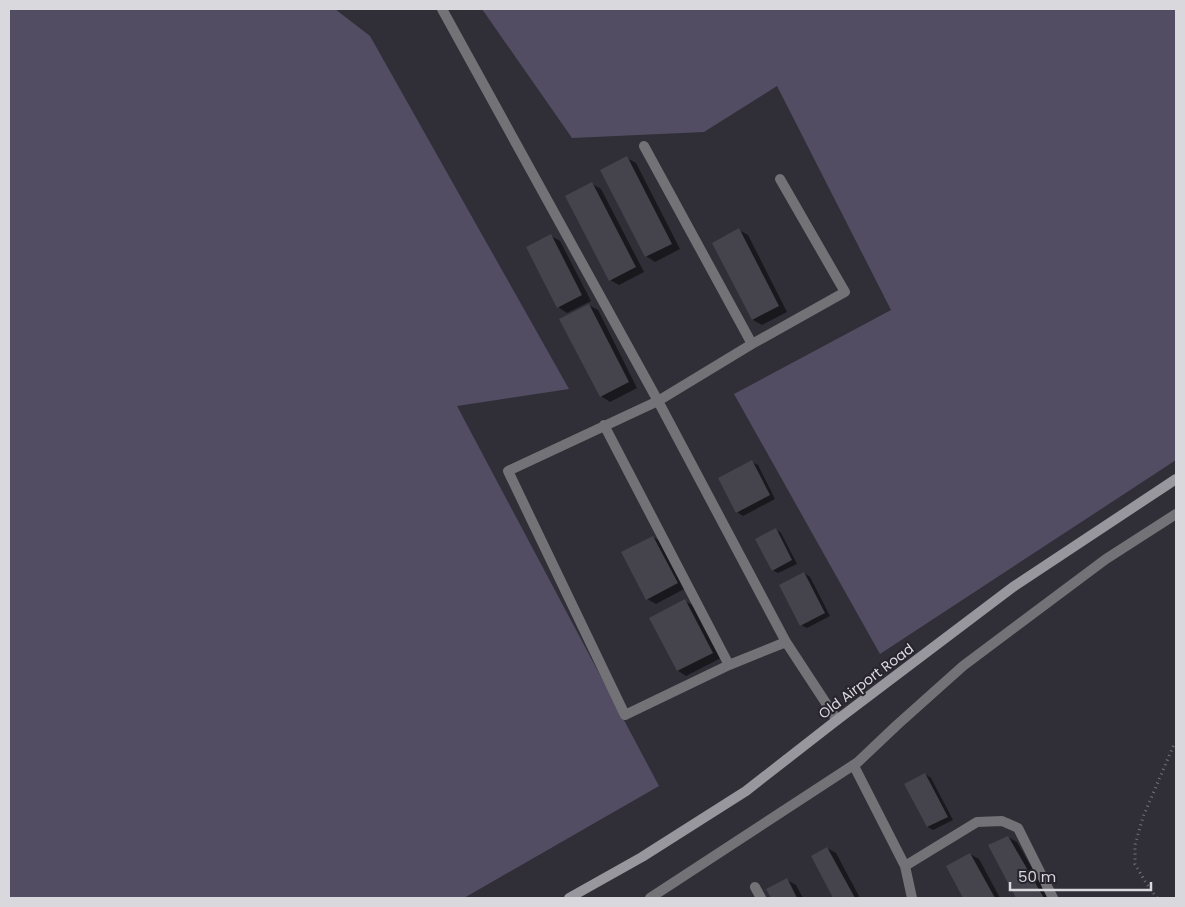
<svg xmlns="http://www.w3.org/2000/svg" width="1185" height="907" viewBox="0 0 1185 907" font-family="Poppins,sans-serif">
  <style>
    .green { fill: #534d63 }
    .shadow { fill: #0007 }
    .building { fill: #45434c }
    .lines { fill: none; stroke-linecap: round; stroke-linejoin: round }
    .path { stroke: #75747b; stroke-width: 3; stroke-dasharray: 1 4; stroke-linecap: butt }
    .service { stroke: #737276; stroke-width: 10 }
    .minor { stroke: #737276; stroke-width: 10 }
    .secondary { stroke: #98979e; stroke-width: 10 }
    .labels { text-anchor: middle; stroke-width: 4; stroke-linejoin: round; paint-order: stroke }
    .street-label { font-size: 14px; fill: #d9d8dd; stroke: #27242d }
  </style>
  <rect width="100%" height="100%" fill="#302e37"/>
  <path class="green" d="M9 9H335L370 36 569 389 457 406 659 786 464 898H9Z
    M482 9H1176V460L880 654 734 394 891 310 777 86 704 132 572 138Z"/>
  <path class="shadow" d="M627 158 636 163 680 249 655 262 646 256 602 171Z
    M592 184 601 189 644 272 619 285 610 280Z
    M739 230 748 235 787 312 762 325 753 320Z
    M551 236 560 241 591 301 567 313 558 307 528 248Z
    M589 305 598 310 637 388 610 402 601 396Z
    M752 462 758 465 775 499 743 516 737 512Z
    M776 529 781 533 797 564 778 573 772 570Z
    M653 537 662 542 686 588 656 604 647 599Z
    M804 573 810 577 830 616 807 628 801 625Z
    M685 601 694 606 721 658 686 676 677 670Z
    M925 774 931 778 953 820 933 830 928 827Z
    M1008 837 1017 842 1049 898H1018L990 846Z
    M827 848 836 853 860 898H835L812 856Z
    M970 854 979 859 1000 898H965L948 866Z
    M787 880 796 885 803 898H773L768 889Z"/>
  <path class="building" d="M627 156 672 244 645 257 600 170Z
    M592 182 636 267 609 281 565 196Z
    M739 228 779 306 752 320 712 243Z
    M551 234 582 295 557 308 526 247Z
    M589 304 629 382 600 397 559 319Z
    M752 460 770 495 736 513 718 478Z
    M776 528 792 560 772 571 755 539Z
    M653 536 678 583 646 600 621 552Z
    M804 572 825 613 800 626 779 585Z
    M685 599 713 653 677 671 649 618Z
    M925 773 948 817 927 827 904 784Z
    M1008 836 1044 898H1016L988 845Z
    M827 847 855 898H833L811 856Z
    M970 853 995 898H963L946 866Z
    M787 878 797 898H771L766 889Z"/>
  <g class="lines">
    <path class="path" d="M1157 898 1146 883 1135 864V845L1143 817 1175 742"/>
    <path class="service" d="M854 766 905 866 912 898
      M905 866 977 822 1002 821 1018 828 1053 898
      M755 887 761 898
      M650 898 858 762 897 725 963 666 1106 559 1176 514"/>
    <path class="minor" d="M442 9 658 401 786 642 837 720
      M644 146 752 344
      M780 179 845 292 752 344 658 401 508 471 625 715 729 665 786 642
      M604 425 729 665"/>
    <path class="secondary" d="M569 898 642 857 746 791 837 720 1013 587 1176 479"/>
  </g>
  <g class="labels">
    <g class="street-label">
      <text transform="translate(866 681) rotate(-37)" y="5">Old Airport Road</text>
    </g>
  </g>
  <rect width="1185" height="907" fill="none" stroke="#d9d8dd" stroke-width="20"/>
  <path d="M1010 882v8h141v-8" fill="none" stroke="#d9d8dd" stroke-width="2.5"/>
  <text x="1018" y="882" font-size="15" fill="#d9d8dd" stroke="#27242d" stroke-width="4" paint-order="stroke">50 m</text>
</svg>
